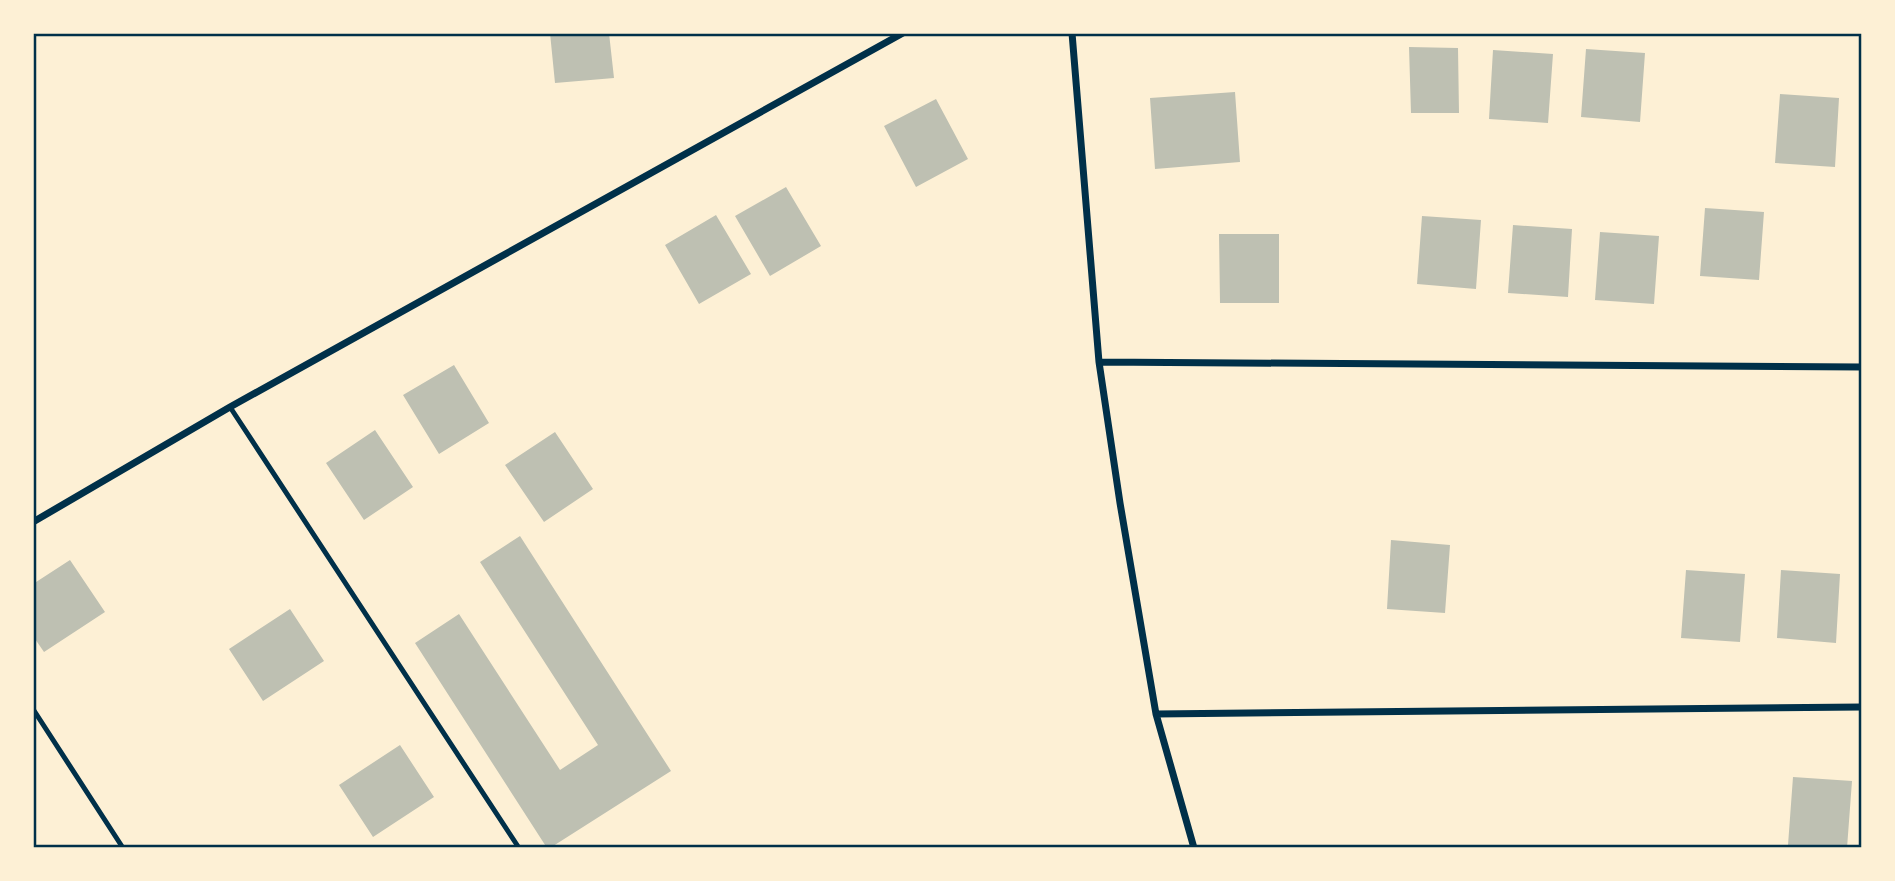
<svg xmlns="http://www.w3.org/2000/svg" width="1895" height="881" viewBox="0 0 1895 881" font-family="'Fira Sans Condensed',sans-serif">
  <style>
    .building { fill: #bec0b2 }
    .lines { fill: none; stroke-linecap: round; stroke-linejoin: round }
    .service { stroke: #003049; stroke-width: 5 }
    .minor { stroke: #003049; stroke-width: 7 }
    .neatline { fill: none; stroke: #003049; stroke-width: 2.5 }
  </style>
  <rect width="100%" height="100%" fill="#fdf0d5"/>
  <path class="building" d="M550 33H609L614 78 555 83Z
    M1409 47 1458 48 1459 113H1411Z
    M1586 49 1645 53 1640 122 1581 117Z
    M1493 50 1553 54 1548 123 1489 119Z
    M1235 92 1240 162 1155 169 1150 98Z
    M1780 94 1839 98 1835 167 1775 163Z
    M936 99 968 159 916 187 884 126Z
    M786 187 821 246 770 276 735 216Z
    M1705 208 1764 212 1759 280 1700 276Z
    M716 215 751 274 699 304 665 245Z
    M1422 216 1481 220 1476 289 1417 284Z
    M1513 225 1572 229 1568 297 1508 293Z
    M1600 232 1659 236 1654 304 1595 300Z
    M1219 234H1279V303H1220Z
    M454 365 489 423 439 454 403 395Z
    M375 430 413 487 364 520 326 463Z
    M555 432 593 489 544 522 505 465Z
    M520 536 671 771 550 848H547L415 643 459 614 560 770 598 745 480 562Z
    M1391 540 1450 545 1445 613 1387 609Z
    M70 560 105 612 44 652 33 636V584Z
    M1686 570 1745 574 1740 642 1681 638Z
    M1781 570 1840 574 1836 643 1777 638Z
    M290 609 324 661 263 701 229 649Z
    M400 745 434 797 373 837 339 785Z
    M1793 777 1852 781 1847 848 1788 845Z"/>
  <g class="lines">
    <path class="service" d="M230 407 519 848
      M33 709 123 848"/>
    <path class="minor" d="M1072 33 1099 362 1120 503 1156 714 1194 848
      M1099 362 1862 367
      M33 522 230 407 903 33
      M1156 714 1862 707"/>
  </g>
  <rect width="1895" height="881" fill="none" stroke="#fdf0d5" stroke-width="70"/>
  <rect x="35" y="35" width="1825" height="811" class="neatline"/>
</svg>
